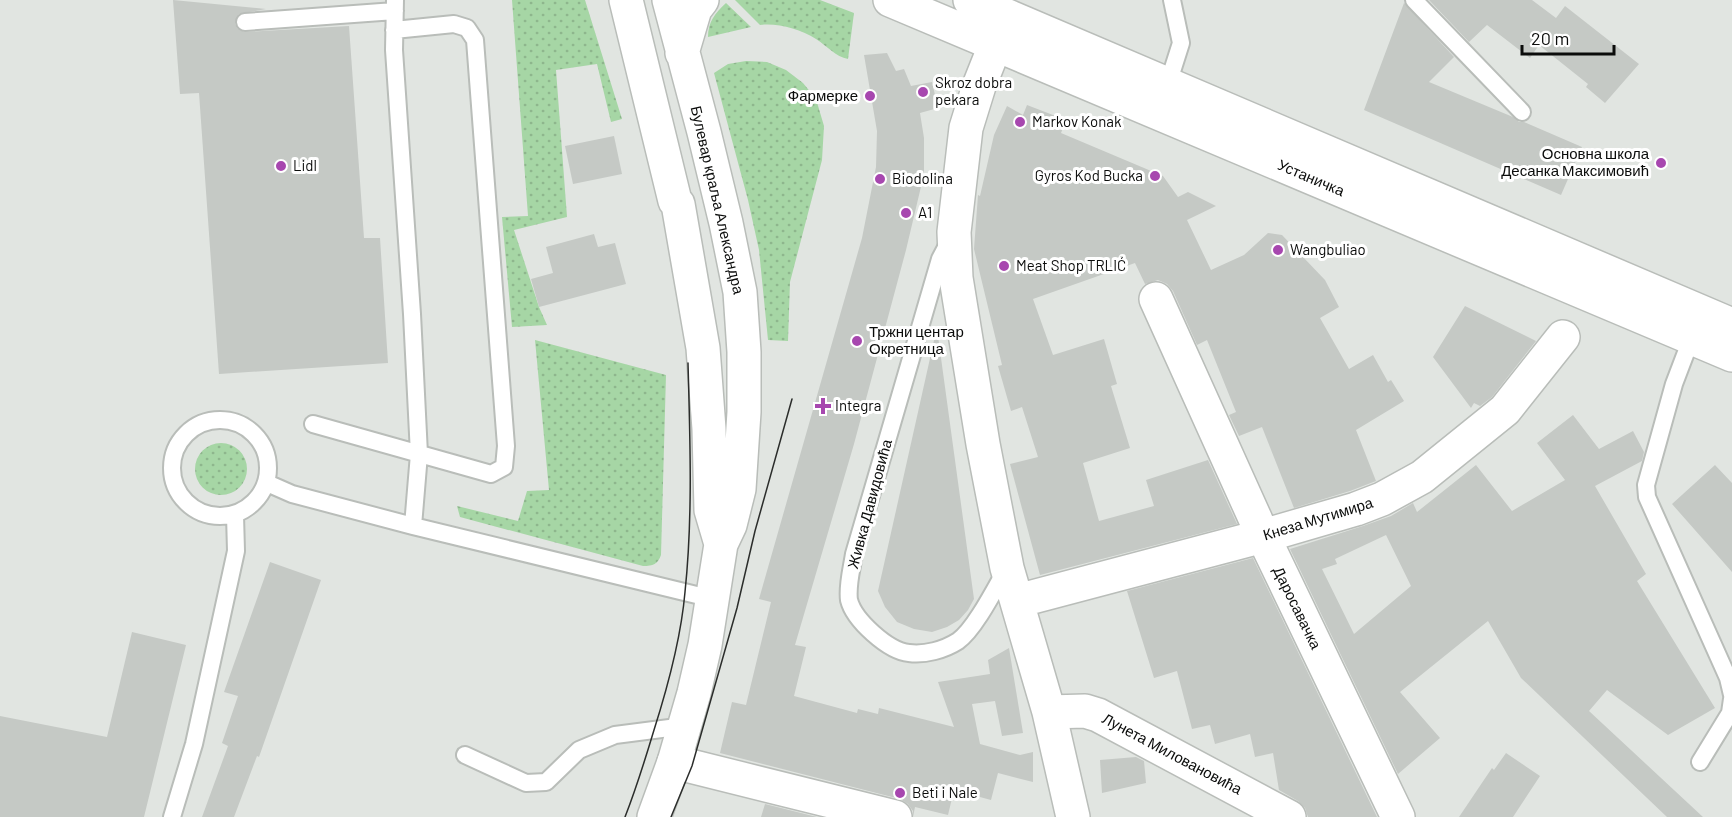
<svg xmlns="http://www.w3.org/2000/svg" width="1732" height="817" viewBox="0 0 1732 817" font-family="Barlow,sans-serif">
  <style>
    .grass { fill: url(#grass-dots) }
    .building { fill: #c5c9c5; fill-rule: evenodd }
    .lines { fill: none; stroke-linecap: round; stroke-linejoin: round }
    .lane-casing { stroke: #b9bdb9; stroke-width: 20 }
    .street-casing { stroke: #b9bdb9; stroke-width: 36 }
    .secondary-casing { stroke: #b9bdb9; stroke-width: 36 }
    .lane { stroke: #fff; stroke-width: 16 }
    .street { stroke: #fff; stroke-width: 33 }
    .secondary { stroke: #fff; stroke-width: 33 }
    .tram { stroke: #2b2d2b; stroke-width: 1.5 }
    .poi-dot { fill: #a747af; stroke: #fff; stroke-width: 2 }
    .labels { text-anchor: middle; stroke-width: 6; stroke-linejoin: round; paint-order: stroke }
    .poi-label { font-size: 15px; fill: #0b0c0b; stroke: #fff; text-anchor: start }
    .street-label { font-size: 15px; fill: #0b0c0b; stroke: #fff }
  </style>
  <defs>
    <pattern id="grass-dots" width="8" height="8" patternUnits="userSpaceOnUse" patternTransform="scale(1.5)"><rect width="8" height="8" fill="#a6d6a5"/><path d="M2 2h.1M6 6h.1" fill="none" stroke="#8eb68d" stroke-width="1.8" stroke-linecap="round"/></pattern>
  </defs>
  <rect width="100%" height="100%" fill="#e1e5e1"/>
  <path class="grass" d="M512 0H585L622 119 611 122 597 64 556 70 567 217 514 230 539 307 547 325 512 327 502 217 528 216Z
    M735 0H820L854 13 848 59C836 57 826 45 816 39 800 29 778 23 760 25Z
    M726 3 751 27 708 37C708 22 715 13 726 3Z
    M746 61 767 62 786 70 803 83 816 99 824 126 822 160 790 282 788 341 768 340 759 250 748 200 714 73 728 64Z
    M535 340 666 375 661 555C658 564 653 566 643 566L460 517 457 506 518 521 527 491 549 490Z
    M195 469a26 26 0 1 1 52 0a26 26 0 1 1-52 0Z"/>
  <path class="building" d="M173 0 266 9 239 14 235 23 237 28 245 32 349 26 364 238H380L388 363 219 374 199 93 180 94Z
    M1429 0H1532L1556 18 1565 6 1639 64 1605 103 1586 87 1588 84 1539 45 1530 58 1487 25 1469 42Z
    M1404 3 1454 57 1429 82 1513 117 1519 122H1524L1582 147 1561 195 1364 110Z
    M887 53 896 71 904 69 911 86 932 82 938 108 920 113 924 138V174L906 250 854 444 795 645 806 647 794 696 857 713 858 709 878 714 879 708 954 727 938 682 990 674 988 660 1009 648 1023 733 1002 736 995 701 972 704 980 744 1020 755 1033 752V782L998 773 991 800 954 790 948 815 915 807 913 817V811L908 804 900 799 720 753 732 702 746 705 771 602 759 599 862 238 876 167 877 131 864 55Z
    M1027 105 1066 120 1061 133 1163 176 1178 197 1188 192 1216 206 1187 220 1211 270 1244 255 1268 233 1282 235 1325 280 1339 307 1320 318 1349 369 1373 355 1388 382 1391 380 1404 401 1356 430 1376 481 1350 491 1294 508 1262 427 1239 436 1229 415 1236 412 1207 340 1197 345 1173 291 1167 284 1158 280 1145 284 1135 263 1033 299 1053 355 1104 339 1117 384 1111 386 1130 448 1083 463 1099 521 1154 506 1146 480 1208 460 1237 524 1040 575 1010 464 1038 457 1022 407 1011 411 998 366 1002 365 974 249 978 195 980 196 994 135 1007 106 1023 115Z
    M614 136 622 174 573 184 565 146Z
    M594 234 598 247 615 243 626 284 539 307 531 279 553 273 546 247Z
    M1465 306 1536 341 1492 397 1480 406 1474 403 1471 408 1433 357Z
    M935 336H938L974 599 968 610 959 620 947 627 932 632 914 629 897 622 885 607 878 591Z
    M1573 415 1599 449 1633 431 1644 452 1642 461 1595 486 1646 574 1637 581 1715 708 1668 735 1607 690 1589 711 1703 817H1667L1521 678 1488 621 1400 692 1440 738 1398 774 1290 549 1363 526 1391 516 1413 503 1417 512 1476 465 1512 511 1565 480 1537 443ZM1386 535 1411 586 1354 634 1322 569 1337 564 1335 559Z
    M1715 465 1732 483V572L1672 504Z
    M1253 558 1377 817H1308L1305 808 1298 801 1279 790 1273 753 1255 757 1250 734 1215 744 1210 725 1192 729 1177 671 1154 678 1127 591Z
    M270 562 321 580 259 757 257 756 234 817H202L228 746 222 743 238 696 224 692Z
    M132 632 186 645 144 817H0V716L107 737Z
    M1506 753 1540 776 1513 817H1459L1492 768 1494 770Z
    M1136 757 1144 761 1146 783 1102 793 1100 760Z
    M765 804 817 817H761Z"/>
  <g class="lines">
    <g class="lane-casing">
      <path id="lane" d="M395 0 394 50 412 314 419 454 413 526
        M1414 0 1522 112
        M245 22 395 11
        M1168 84 1181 43 1172 0
        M949 242 940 259 854 554C852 568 847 585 849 600 854 620 888 651 909 653 925 655 944 650 958 641 975 629 996 587 1007 568
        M1693 334 1674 384 1646 485 1647 497 1728 678 1732 695
        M172 468a48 48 0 1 1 96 0a48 48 0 1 1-96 0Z
        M313 424 491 474 504 467 506 446 475 40 467 28 454 24 394 30
        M267 483 292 494 413 526 713 599
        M465 755 526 783 546 782 579 750 615 735 685 726
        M1700 762 1730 713 1732 699
        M172 817 194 744 236 551 235 515"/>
    </g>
    <g class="street-casing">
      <path id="street" d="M1006 18 979 86 966 128 954 232 956 278 983 444 1007 568 1049 712 1073 817
        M1156 299 1263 536 1398 817
        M1017 601 1263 536 1356 509 1382 499 1422 477 1505 410 1563 337
        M1049 712 1085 711 1098 715 1289 817
        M674 762 895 817"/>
    </g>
    <g class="secondary-casing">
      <path id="secondary" d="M626 0 675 201 678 204 703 348 709 429 711 510 721 544
        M890 0 1732 355
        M970 0 1732 325
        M682 53 695 9 702 0
        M654 817 674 762 694 693 705 645 721 544 730 525 739 489 744 412V352L740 292 726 223 704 132 669 0"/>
    </g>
    <use href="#lane" class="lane"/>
    <use href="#street" class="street"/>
    <use href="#secondary" class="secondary"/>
    <path class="tram" d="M625 817C636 789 645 760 654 730 668 686 681 639 685 592 693 516 690 439 688 363
      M671 817 692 766 737 608 755 531 792 399"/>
  </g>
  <g class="poi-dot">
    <circle cx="923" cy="92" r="6"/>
    <circle cx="870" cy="96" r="6"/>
    <circle cx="1020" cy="122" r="6"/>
    <circle cx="1661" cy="163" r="6"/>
    <circle cx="281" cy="166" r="6"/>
    <circle cx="1155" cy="176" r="6"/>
    <circle cx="880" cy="179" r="6"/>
    <circle cx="906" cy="213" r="6"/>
    <circle cx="1278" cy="250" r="6"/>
    <circle cx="1004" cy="266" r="6"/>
    <circle cx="857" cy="341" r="6"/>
    <path d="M820 397h6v6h6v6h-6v6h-6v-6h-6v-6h6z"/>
    <circle cx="900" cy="793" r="6"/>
  </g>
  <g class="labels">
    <g class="poi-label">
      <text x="935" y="88">Skroz dobra<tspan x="935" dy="17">pekara</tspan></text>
      <text x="858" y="101" text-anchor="end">Фармерке</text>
      <text x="1032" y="127">Markov Konak</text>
      <text x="1649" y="159" text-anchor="end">Основна школа<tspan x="1649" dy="17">Десанка Максимовић</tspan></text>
      <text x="293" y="171">Lidl</text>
      <text x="1143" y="181" text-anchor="end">Gyros Kod Bucka</text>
      <text x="892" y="184">Biodolina</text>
      <text x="918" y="218">A1</text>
      <text x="1290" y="255">Wangbuliao</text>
      <text x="1016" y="271">Meat Shop TRLIĆ</text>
      <text x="869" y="337">Тржни центар<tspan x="869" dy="17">Окретница</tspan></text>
      <text x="835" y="411">Integra</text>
      <text x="912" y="798">Beti i Nale</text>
    </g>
    <g class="street-label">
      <text transform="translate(1311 178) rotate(23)" y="5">Устаничка</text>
      <text transform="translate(717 200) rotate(77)" y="5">Булевар краља Александра</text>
      <text transform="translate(870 504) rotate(-75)" y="5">Живка Давидовића</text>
      <text transform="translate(1318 519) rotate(-17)" y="5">Кнеза Мутимира</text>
      <text transform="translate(1297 608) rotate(64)" y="5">Даросавачка</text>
      <text transform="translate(1172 754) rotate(28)" y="5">Лунета Миловановића</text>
    </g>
  </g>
  <path d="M1522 45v9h92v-9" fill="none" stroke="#0b0c0b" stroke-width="3"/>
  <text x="1531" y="45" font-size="18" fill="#0b0c0b" stroke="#ffffff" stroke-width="4.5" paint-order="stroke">20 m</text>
</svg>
